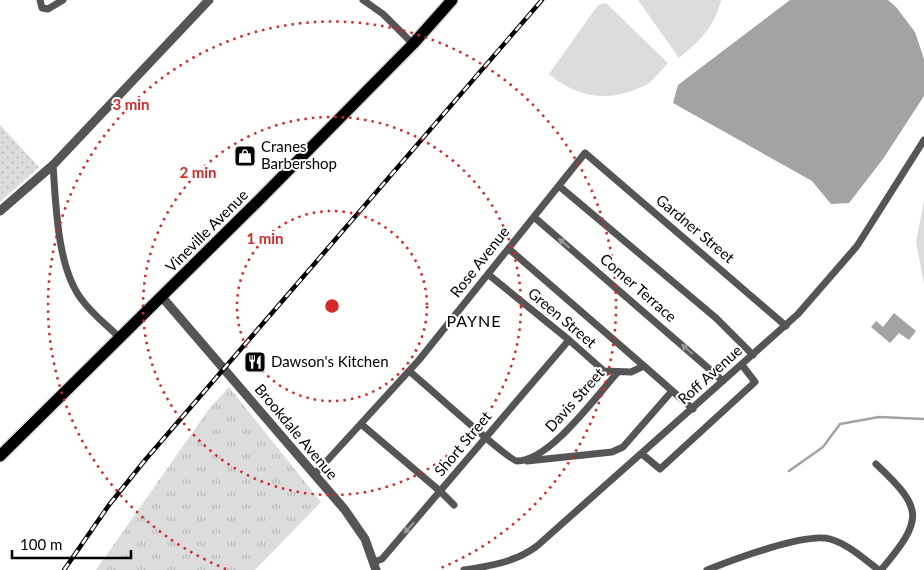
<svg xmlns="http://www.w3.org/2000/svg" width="924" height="570" viewBox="0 0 924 570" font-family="Lato,sans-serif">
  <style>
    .grass { fill: url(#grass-tufts) }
    .park { fill: url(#park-dots) }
    .pitch { fill: #dcdcdc }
    .water { fill: #a3a3a3 }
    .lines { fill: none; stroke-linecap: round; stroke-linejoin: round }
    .stream { stroke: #a3a3a3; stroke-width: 2.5 }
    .primary-casing { stroke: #dbdbdb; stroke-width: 14 }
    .minor { stroke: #555; stroke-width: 7 }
    .tertiary { stroke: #555; stroke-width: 9 }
    .primary { stroke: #000; stroke-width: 11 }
    .rail-casing { stroke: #000; stroke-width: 4.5 }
    .rail { stroke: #fff; stroke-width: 2.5; stroke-dasharray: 8; stroke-linecap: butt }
    .oneway { fill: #999 }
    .ring { fill: none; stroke: #d62828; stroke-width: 2.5; stroke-dasharray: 2.5 5 }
    .labels { text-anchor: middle; stroke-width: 4; stroke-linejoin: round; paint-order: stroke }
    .poi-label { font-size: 15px; fill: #000; stroke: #fff; text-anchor: start }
    .street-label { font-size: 15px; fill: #000; stroke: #fff }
    .neighbourhood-label { font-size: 16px; letter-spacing: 1px; fill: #000; stroke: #fff }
    .centre { fill: #d62828; stroke: #fff; stroke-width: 2.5 }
    .ring-label { font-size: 15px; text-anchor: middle; font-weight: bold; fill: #d62828; stroke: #fff; stroke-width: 4; stroke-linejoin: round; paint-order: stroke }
  </style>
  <defs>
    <pattern id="grass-tufts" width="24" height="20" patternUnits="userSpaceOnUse" patternTransform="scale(1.25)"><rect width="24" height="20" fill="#dcdcdc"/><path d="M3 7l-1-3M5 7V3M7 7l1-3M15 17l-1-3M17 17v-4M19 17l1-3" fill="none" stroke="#bbb"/></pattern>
    <pattern id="park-dots" width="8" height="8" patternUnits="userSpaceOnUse" patternTransform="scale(1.25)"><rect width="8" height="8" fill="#dcdcdc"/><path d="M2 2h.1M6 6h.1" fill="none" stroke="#bbb" stroke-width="1.8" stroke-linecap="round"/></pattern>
  </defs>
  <rect width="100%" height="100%" fill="#fff"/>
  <path class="grass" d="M229 387 321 502 255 570H96L209 409Z"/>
  <path class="park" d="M0 125 39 167 0 202Z"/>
  <path class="pitch" d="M638 0H721C715 27 699 41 679 58Z
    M606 3 668 63C661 70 654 80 646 85 610 103 579 99 549 74L598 5Z
    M924 201V284L916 242Z"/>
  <path class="water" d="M790 0H888L896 7 915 32 924 59V96L883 159 849 203 831 204 812 181 673 103 678 85Z
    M894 313 916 331 909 340 899 333 890 343 871 327 876 321 883 327Z"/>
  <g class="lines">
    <path class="stream" d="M789 471 823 447 840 424 879 417 924 419"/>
    <g class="primary-casing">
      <path id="primary" d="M0 456 256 203 413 44 452 0"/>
    </g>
    <path class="minor" d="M40 0 42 8 48 9 63 0
      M363 0 383 14 413 44
      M53 165C56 205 57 268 82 300 93 315 108 326 121 339
      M559 186 716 318 753 355
      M534 217 723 381
      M509 249 644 366
      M489 275 569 340 604 371 631 372 644 366 693 409
      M409 371C423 382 509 461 517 461 550 461 596 396 618 372
      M361 424 441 492 454 505
      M642 454 660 469 755 382 742 365
      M527 461 612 452 623 447 672 391
      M876 464C924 509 924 519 881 570
      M314 475 419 360 585 153 786 326
      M374 562 382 559 569 340
      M464 570C490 566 516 562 537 546L798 314 857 246 924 140
      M707 570C732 560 806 532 830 539 848 544 864 559 879 570"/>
    <path class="tertiary" d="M0 211 53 165 209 0
      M162 297 345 510 365 539 376 570"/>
    <use href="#primary" class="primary"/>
    <g class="rail-casing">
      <path id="rail" d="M64 570 109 505 146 459 542 0"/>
    </g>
    <use href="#rail" class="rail"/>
  </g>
  <defs><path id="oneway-solid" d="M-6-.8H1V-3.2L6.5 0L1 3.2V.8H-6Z" transform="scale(1.25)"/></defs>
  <g class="oneway">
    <use href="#oneway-solid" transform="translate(564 243) rotate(-139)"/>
    <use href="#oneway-solid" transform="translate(687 349) rotate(-139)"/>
    <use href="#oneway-solid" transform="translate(409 528) rotate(132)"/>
  </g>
  <g class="ring">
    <circle cx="332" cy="306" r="95"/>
    <circle cx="332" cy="306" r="189"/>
    <path d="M226 569A284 284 0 1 1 438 569"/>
  </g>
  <defs>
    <g id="shop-square" transform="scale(1.125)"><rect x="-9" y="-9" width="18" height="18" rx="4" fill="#000" stroke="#fff"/><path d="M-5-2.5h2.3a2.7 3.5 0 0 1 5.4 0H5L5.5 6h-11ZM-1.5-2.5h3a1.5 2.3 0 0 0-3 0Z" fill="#fff"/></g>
    <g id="restaurant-square" transform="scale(1.125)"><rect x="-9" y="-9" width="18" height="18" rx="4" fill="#000" stroke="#fff"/><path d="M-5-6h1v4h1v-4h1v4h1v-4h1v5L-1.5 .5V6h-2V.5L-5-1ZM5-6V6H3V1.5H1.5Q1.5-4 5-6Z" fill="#fff"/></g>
  </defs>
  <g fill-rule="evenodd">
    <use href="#shop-square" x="245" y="156"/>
    <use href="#restaurant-square" x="255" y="362"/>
  </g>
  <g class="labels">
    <g class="poi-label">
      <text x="261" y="152">Cranes<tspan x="261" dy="17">Barbershop</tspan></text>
      <text x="271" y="367">Dawson's Kitchen</text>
    </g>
    <g class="street-label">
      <text transform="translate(695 229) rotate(40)" y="5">Gardner Street</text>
      <text transform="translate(207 231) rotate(-45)" y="5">Vineville Avenue</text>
      <text transform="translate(480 262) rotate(-52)" y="5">Rose Avenue</text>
      <text transform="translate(638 288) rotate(41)" y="5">Comer Terrace</text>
      <text transform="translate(562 318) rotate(40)" y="5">Green Street</text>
      <text transform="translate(710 375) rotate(-42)" y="5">Roff Avenue</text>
      <text transform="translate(575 400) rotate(-48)" y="5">Davis Street</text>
      <text transform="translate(296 432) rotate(50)" y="5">Brookdale Avenue</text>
      <text transform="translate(463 444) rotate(-50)" y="5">Short Street</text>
    </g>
    <g class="neighbourhood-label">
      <text x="474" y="327">PAYNE</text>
    </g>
  </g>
  <circle cx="332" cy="306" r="8" class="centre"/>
  <g class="ring-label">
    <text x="131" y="110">3 min</text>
    <text x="198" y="178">2 min</text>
    <text x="265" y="244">1 min</text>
  </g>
  <path d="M12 550v8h119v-8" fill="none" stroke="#000000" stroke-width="2.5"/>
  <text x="20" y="550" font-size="15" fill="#000000" stroke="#ffffff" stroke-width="4" paint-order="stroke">100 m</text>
</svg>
